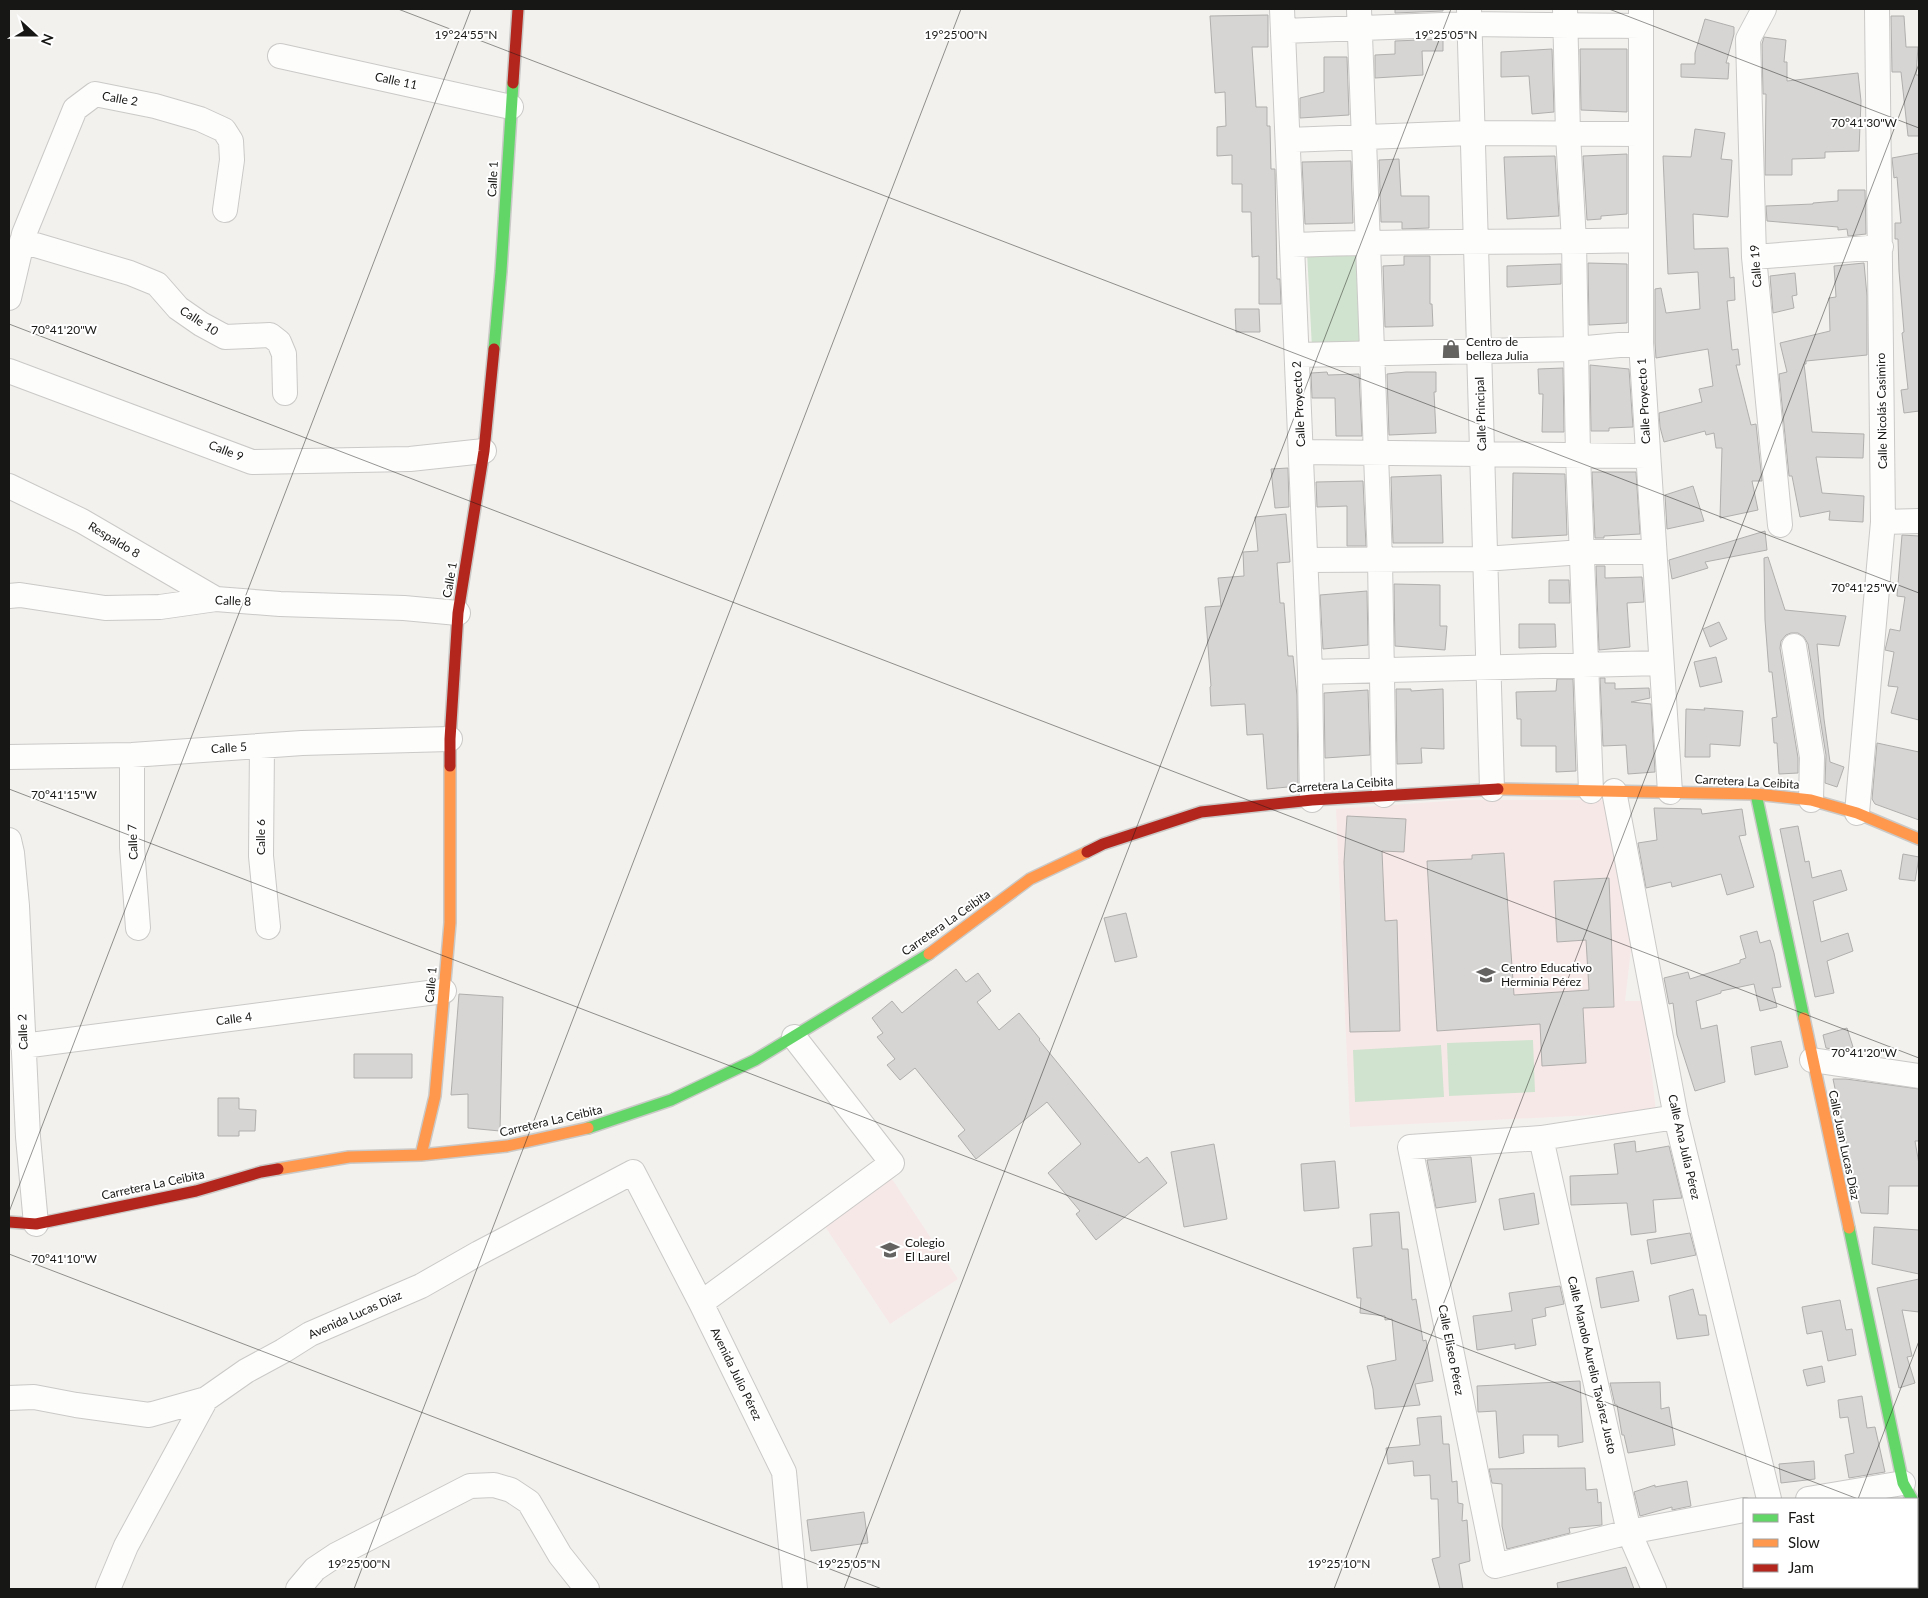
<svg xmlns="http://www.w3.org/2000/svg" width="1928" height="1598" viewBox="0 0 1928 1598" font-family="Lato,sans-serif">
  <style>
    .education { fill: #f7e8e8 }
    .green { fill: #d0e3ce }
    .building { fill: #d6d5d3; stroke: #b1afad }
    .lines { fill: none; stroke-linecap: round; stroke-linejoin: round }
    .street-casing { stroke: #cac9c7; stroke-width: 26 }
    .fast-casing { stroke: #cac9c7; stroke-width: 14 }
    .slow-casing { stroke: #cac9c7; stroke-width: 14 }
    .jam-casing { stroke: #cac9c7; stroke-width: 14 }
    .street { stroke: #fdfdfc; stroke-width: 24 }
    .fast { stroke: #63d668; stroke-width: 11 }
    .slow { stroke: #ff974d; stroke-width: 11 }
    .jam { stroke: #b3261e; stroke-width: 11 }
    .ticks { fill: none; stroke: #171715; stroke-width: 1; stroke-opacity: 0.45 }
    .labels { text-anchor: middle; stroke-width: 4; stroke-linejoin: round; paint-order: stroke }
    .street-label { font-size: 12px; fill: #171715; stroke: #fff }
    .poi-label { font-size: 12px; fill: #171715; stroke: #fff; text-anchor: start }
    .ticks-label { font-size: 12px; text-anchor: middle; fill: #171715; stroke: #fff; stroke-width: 4; stroke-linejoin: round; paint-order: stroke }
  </style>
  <rect width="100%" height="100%" fill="#f2f1ee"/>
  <path class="education" d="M1461 800H1607L1631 949 1625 1001H1644L1656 1112 1350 1127 1336 809Z
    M890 1176 958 1279 890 1324 822 1222Z"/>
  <path class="green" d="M1363 247 1367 344 1312 348 1307 252Z
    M1533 1040 1535 1092 1449 1096 1447 1043Z
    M1441 1045 1444 1097 1355 1102 1353 1050Z"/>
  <path class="building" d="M1395 9H1443V11L1395 13Z
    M1268 15V47H1252L1256 107H1267V126H1270L1271 169H1275L1277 279H1280L1281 304H1259V256L1252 257 1251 212H1242V184H1232V155L1217 156V127L1226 126 1225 92 1215 93 1210 16Z
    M1891 16H1904L1906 47H1918L1916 75H1919V136H1908L1901 72H1892Z
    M1705 19 1734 27V34L1726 63H1729L1728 79 1681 77V64H1695V53Z
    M1764 37 1786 40 1784 62H1787V81L1858 73 1861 101 1859 151 1825 152V158L1792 159V175H1765L1766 94H1763L1762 44Z
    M1443 39V51H1422L1423 75 1375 78V55L1395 54V41Z
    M1552 49 1554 112 1532 114 1529 76 1501 77V52Z
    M1580 49H1627V112L1581 110Z
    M1324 57H1347L1349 115 1300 118V98L1324 92Z
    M1695 129 1725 133 1721 159 1732 160 1728 217 1693 214 1694 249 1728 248 1730 278 1734 277 1735 300 1727 301 1732 350 1738 349 1740 365H1736L1751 425 1756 424 1762 481H1752L1758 510 1720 518 1722 448H1716L1714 433 1706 435 1705 431 1664 442 1660 427 1659 413 1702 402 1699 389 1713 386 1708 349 1656 358 1655 343V289L1661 288 1666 313 1700 309 1698 272 1668 274 1663 156 1691 157Z
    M1919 153V411L1904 413 1901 390 1908 389 1902 333 1904 332 1899 271 1898 239H1895V223H1901L1897 177 1894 178 1892 158Z
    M1627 154V214L1601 216V219L1587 220 1583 156Z
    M1555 156 1559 216 1507 219 1504 157Z
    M1399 159 1401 196H1429V228L1402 229V222H1381L1379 160Z
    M1351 161 1353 223 1305 224 1302 162Z
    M1838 190H1865L1866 234 1848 236 1847 229 1838 230V227L1767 221 1766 206 1813 204V203L1838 201Z
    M1404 256H1430V304H1432L1433 326 1385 327 1383 266 1404 265Z
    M1588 263 1627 264V323L1589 325Z
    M1864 263 1867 296V355L1806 361V364H1804L1812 432 1864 434 1863 458 1816 457 1822 493 1864 496 1863 522 1829 520 1830 511 1800 517 1792 476H1789L1779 374 1787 372 1780 343 1830 331 1829 298 1836 297 1834 266Z
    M1561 264V284L1507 287V266Z
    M1795 273 1797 295 1792 296 1794 308 1773 313 1770 276Z
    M1235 309H1259L1260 332H1236Z
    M1590 365 1629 369 1633 427 1609 428V431H1591Z
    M1563 368 1564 432H1542L1543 394H1539L1538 369Z
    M1327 372 1328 375 1359 374 1362 436H1336L1335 398H1312L1311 373Z
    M1406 372H1436V392H1434L1436 433 1389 435 1387 374Z
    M1288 468 1289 507 1275 508 1271 469Z
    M1592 472H1636L1640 534 1604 536V538H1595Z
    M1513 473 1565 474 1567 535 1512 538Z
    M1441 475 1443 543H1393L1391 477Z
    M1363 481 1366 546H1347V506L1317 507 1316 482Z
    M1693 486 1704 521 1667 529 1665 495Z
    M1286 514 1290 562 1277 563 1280 603H1284L1288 656H1293L1297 696 1298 786 1267 789 1263 734 1247 735 1245 704 1211 706 1210 687 1211 686 1205 607 1221 606 1218 578 1244 576 1243 552 1258 551 1255 517Z
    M1765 531 1767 550 1705 562 1708 568 1672 579 1669 560Z
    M1902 535 1919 536V720L1891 713 1898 687 1888 686 1894 652 1885 650 1886 646 1890 629 1900 631 1905 597 1897 596Z
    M1768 557 1785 610 1846 616 1839 646 1817 644 1824 719 1830 762 1844 767 1837 787 1825 783 1826 755 1808 644 1804 637 1798 633H1791L1786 635 1781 641 1780 648 1798 758V773L1779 774 1777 743H1774L1772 718 1777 717 1772 672H1769L1765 620 1764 558Z
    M1596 566H1605V578L1642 577 1644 602 1627 603 1630 647 1599 650Z
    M1549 580H1569L1570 603H1549Z
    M1394 584 1440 585V626H1447L1445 650 1395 646Z
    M1367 591 1368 645 1323 649 1320 595Z
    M1719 622 1727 639 1710 647 1703 629Z
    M1519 624H1555L1556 647 1519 648Z
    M1716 657 1722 682 1700 687 1694 662Z
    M1600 678H1605V683H1615V689L1649 688 1650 698 1631 702 1651 704 1655 772 1628 774 1626 745 1603 746Z
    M1557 679H1573L1576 771 1556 772V746H1521V719H1517L1516 692 1556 691Z
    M1396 689H1411V691L1443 689 1444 749 1421 748 1422 763 1397 764Z
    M1368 690 1370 755 1325 758 1324 693Z
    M1704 708 1743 711 1740 746 1710 744V757H1685L1686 709 1705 710Z
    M1877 743 1919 752V820L1875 804 1872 799Z
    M1654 808 1701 809 1702 814 1742 809 1746 835 1739 836 1754 887 1727 895 1721 874 1672 887 1671 882 1646 888 1638 843 1657 840Z
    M1347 816 1406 819 1404 852 1382 851 1385 921 1397 920 1400 1031 1350 1032 1344 862Z
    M1798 826 1805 862 1809 861 1812 878 1841 870 1847 890 1813 901 1821 942 1848 933 1853 951 1827 961 1834 993 1815 997 1780 829Z
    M1504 853 1514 995 1589 990 1586 940 1557 942 1554 881 1609 878 1614 1007 1583 1008 1586 1063 1542 1066 1540 1024 1437 1031 1427 861 1472 859V855Z
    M1903 854 1919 857 1915 881 1899 879Z
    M1126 913 1137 957 1115 962 1104 918Z
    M1757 931 1760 943 1770 940 1774 953 1781 987 1772 988 1777 1007 1760 1011 1754 984 1721 991V993L1696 1001 1701 1029 1717 1025 1725 1082 1695 1091 1677 1035 1673 1003 1669 1004 1664 978 1688 972 1690 979 1740 963V960L1746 958 1740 936Z
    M956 969 966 982 978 973 991 991 977 1002 999 1030 1019 1013 1040 1039 1039 1040 1139 1163 1147 1157 1167 1183 1096 1240 1076 1214 1080 1211 1048 1173 1081 1144 1047 1102 976 1159 958 1136 965 1130 915 1068 900 1080 887 1065 895 1059 877 1037 883 1033 872 1018 892 1001 902 1013Z
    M459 994 503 997 500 1131 468 1128V1094L451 1095Z
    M1847 1028 1853 1047 1842 1051 1826 1048 1823 1035Z
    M1781 1041 1788 1067 1755 1075 1751 1047Z
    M354 1054H412V1078H354Z
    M1833 1079H1846L1919 1089V1141H1915L1919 1164V1186H1889L1888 1214 1861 1213Z
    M218 1098H239V1109L256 1110 255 1131H239V1136H218Z
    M1635 1141 1636 1152 1669 1146 1682 1198 1653 1200 1656 1232 1631 1235 1627 1203 1571 1205 1570 1176 1618 1174 1614 1144Z
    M1214 1144 1227 1219 1184 1227 1171 1152Z
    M1471 1157 1476 1202 1436 1208 1427 1160Z
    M1335 1161 1339 1208 1304 1211 1301 1164Z
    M1534 1193 1539 1224 1504 1230 1499 1199Z
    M1399 1212 1402 1249H1408L1412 1300 1416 1299 1423 1341 1426 1340 1433 1381 1415 1384 1420 1405 1375 1409 1373 1389 1367 1366 1396 1360 1392 1319 1385 1320V1316L1360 1313 1361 1298H1357L1353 1248 1372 1246 1370 1214Z
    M1874 1227 1919 1230V1274L1872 1264Z
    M1690 1233 1696 1255 1651 1264 1647 1240Z
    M1633 1271 1639 1301 1601 1308 1596 1278Z
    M1919 1279V1312L1902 1310 1912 1356 1907 1357 1915 1383 1899 1388 1877 1288Z
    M1560 1286 1564 1304 1545 1308 1546 1316 1532 1319 1536 1345 1515 1349V1344L1477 1350 1473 1316 1512 1311 1509 1293Z
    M1693 1289 1699 1315H1706L1709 1335 1677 1339 1669 1296Z
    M1840 1300 1846 1330 1852 1329 1856 1355 1828 1361 1822 1331 1807 1334 1802 1307Z
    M1822 1366 1825 1382 1807 1386 1803 1370Z
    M1580 1381 1583 1442 1558 1447V1435H1523L1524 1453 1499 1458 1496 1411 1478 1412 1477 1386Z
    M1660 1382 1661 1409 1669 1407 1675 1445 1628 1453 1624 1435H1622L1617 1405H1615L1610 1383Z
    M1862 1396 1867 1428 1875 1427 1885 1472 1849 1478 1845 1455 1854 1453 1848 1417 1840 1418 1838 1400Z
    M1441 1416 1443 1444H1449L1452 1482 1457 1481 1458 1503 1463 1504 1462 1521 1467 1520 1470 1561 1459 1564 1463 1589H1440L1432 1559 1440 1557 1438 1499H1431L1430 1475 1414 1476 1413 1461 1388 1464 1386 1448 1420 1445 1417 1418Z
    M1814 1461 1815 1479 1781 1483 1779 1464Z
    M1585 1468 1586 1490 1597 1489 1598 1503 1601 1502 1602 1525 1569 1528 1570 1533 1507 1549 1502 1526V1484L1492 1483 1489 1469Z
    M1687 1481 1691 1506 1672 1510V1507L1640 1516 1634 1492 1655 1485V1487Z
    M864 1512 868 1543 811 1551 807 1520Z
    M1626 1567 1634 1589H1558L1557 1583Z"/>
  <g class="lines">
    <g class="street-casing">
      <path id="street" d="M1282 9 1310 672 1312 800
        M1359 9 1380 560 1384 795
        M1469 9 1492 789
        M1565 9 1568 134 1574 242 1578 455 1591 791
        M1641 9V343L1670 792
        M1764 9 1748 39 1754 257 1780 525
        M1283 31 1469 24 1641 26
        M280 56 511 107
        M1288 140 1471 133 1640 134
        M22 241 130 273 157 284 178 308 201 324 225 337 270 335 279 342 284 354 285 393
        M1292 245C1409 240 1525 243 1641 240
        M1754 257 1881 247
        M9 298 24 234 75 109 95 94 155 106 200 119 224 130 231 141 232 160 225 210
        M1297 355 1576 349 1641 343
        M9 371 252 462 410 459 484 451
        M1301 452 1647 456
        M9 486 82 521 216 599
        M1883 522 1919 521
        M1306 560 1485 559 1582 552H1654
        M9 596 20 595 105 608 160 607 216 599 280 604 404 608 458 613
        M1794 646 1812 757 1811 800
        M1310 672 1661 663
        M262 746 261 856 268 927
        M132 755V847L138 928
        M9 757 132 755 302 743 450 739
        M1614 791 1676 1117 1769 1499
        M1857 813 1883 522 1877 9
        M9 840 12 853 17 906 28 1137 36 1224
        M23 1046 444 991
        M1812 1060 1919 1076
        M1676 1117 1541 1138 1410 1147 1495 1566 1629 1532 1744 1510
        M1541 1138 1629 1532 1654 1589
        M701 1303 892 1163 794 1037
        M9 1398 34 1397 76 1405 149 1415 206 1399 246 1371 283 1351 310 1334 421 1286 479 1253 633 1172 701 1303 784 1472 795 1589
        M1808 1499 1903 1483
        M1811 1587 1812 1589
        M108 1589 126 1546 206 1399
        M298 1589 315 1569 336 1555 470 1486 494 1485 511 1490 529 1502 560 1555 587 1589"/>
    </g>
    <g class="fast-casing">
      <path id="fast" d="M494 349 501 271 513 83
        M1756 794 1804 1018
        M588 1128 671 1100 755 1060 929 954
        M1849 1228 1903 1483 1912 1499"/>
    </g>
    <g class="slow-casing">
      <path id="slow" d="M1498 789 1756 794 1811 800 1857 813 1919 839
        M929 954 1030 879 1087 852
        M1804 1018 1849 1228
        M421 1155 435 1096 450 923V766
        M278 1169 349 1157 421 1155 507 1146 588 1128"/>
    </g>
    <g class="jam-casing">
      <path id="jam" d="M513 83 518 9
        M450 766V739L458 613 484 451 494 349
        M1087 852 1103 844 1201 812 1312 800 1498 789
        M9 1222 36 1224 196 1191 261 1172 278 1169"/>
    </g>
    <use href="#street" class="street"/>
    <use href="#fast" class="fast"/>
    <use href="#slow" class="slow"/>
    <use href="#jam" class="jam"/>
  </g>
  <path class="ticks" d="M398 9 1919 593M1609 9 1919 128M9 324 1919 1058M9 789 1858 1499M9 1212 471 9M9 1254 882 1589M1858 1499 1919 1341M1917 1522 1919 1523M354 1589 961 9M844 1589 1451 9M1334 1589 1919 64M1824 1589 1825 1587"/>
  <defs>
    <g id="shop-bare" transform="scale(1.5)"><path d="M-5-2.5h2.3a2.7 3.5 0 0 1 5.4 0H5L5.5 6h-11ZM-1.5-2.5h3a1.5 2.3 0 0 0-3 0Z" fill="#646361" stroke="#fff" stroke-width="2.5" paint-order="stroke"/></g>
    <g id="school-bare" transform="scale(1.5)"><path d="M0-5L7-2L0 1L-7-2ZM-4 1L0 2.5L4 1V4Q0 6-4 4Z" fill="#646361" stroke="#fff" stroke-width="2.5" paint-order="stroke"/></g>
  </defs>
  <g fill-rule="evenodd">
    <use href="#shop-bare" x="1451" y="349"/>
    <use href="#school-bare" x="1486" y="975"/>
    <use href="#school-bare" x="890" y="1250"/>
  </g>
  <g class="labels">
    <g class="street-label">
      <text transform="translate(396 81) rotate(12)" y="4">Calle 11</text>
      <text transform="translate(120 99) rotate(10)" y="4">Calle 2</text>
      <text transform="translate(493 179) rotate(-87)" y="4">Calle 1</text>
      <text transform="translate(1756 266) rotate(-94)" y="4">Calle 19</text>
      <text transform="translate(199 321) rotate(33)" y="4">Calle 10</text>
      <text transform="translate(1644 401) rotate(-93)" y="4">Calle Proyecto 1</text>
      <text transform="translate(1299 404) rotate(-93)" y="4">Calle Proyecto 2</text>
      <text transform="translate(1882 411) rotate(-91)" y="4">Calle Nicolás Casimiro</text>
      <text transform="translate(1481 414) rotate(-92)" y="4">Calle Principal</text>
      <text transform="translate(226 451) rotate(21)" y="4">Calle 9</text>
      <text transform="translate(114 540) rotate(31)" y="4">Respaldo 8</text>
      <text transform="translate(450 580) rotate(-80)" y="4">Calle 1</text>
      <text transform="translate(233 601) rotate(2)" y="4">Calle 8</text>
      <text transform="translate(229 748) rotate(-4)" y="4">Calle 5</text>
      <text transform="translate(1747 782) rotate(3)" y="4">Carretera La Ceibita</text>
      <text transform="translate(1341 785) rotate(-4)" y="4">Carretera La Ceibita</text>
      <text transform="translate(261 837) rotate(-90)" y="4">Calle 6</text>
      <text transform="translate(133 842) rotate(-92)" y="4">Calle 7</text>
      <text transform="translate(946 923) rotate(-35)" y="4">Carretera La Ceibita</text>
      <text transform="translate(431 985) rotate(-85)" y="4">Calle 1</text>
      <text transform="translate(234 1019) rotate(-7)" y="4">Calle 4</text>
      <text transform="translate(23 1032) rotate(-92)" y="4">Calle 2</text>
      <text transform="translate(551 1121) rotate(-13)" y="4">Carretera La Ceibita</text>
      <text transform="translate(1844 1145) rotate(78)" y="4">Calle Juan Lucas Díaz</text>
      <text transform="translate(1684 1147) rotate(77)" y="4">Calle Ana Julia Pérez</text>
      <text transform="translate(153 1185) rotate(-12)" y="4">Carretera La Ceibita</text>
      <text transform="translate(355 1315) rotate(-24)" y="4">Avenida Lucas Díaz</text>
      <text transform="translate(1451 1350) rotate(79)" y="4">Calle Eliseo Pérez</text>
      <text transform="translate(1592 1365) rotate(77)" y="4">Calle Manolo Aurelio Tavárez Justo</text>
      <text transform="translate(736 1374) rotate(64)" y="4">Avenida Julio Pérez</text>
    </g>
    <g class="poi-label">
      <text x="1466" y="346">Centro de<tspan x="1466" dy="14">belleza Julia</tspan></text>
      <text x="1501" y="972">Centro Educativo<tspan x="1501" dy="14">Herminia Pérez</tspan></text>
      <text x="905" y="1247">Colegio<tspan x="905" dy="14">El Laurel</tspan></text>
    </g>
  </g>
  <g class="ticks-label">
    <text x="466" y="39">19°24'55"N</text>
    <text x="956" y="39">19°25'00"N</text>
    <text x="1446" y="39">19°25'05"N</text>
    <text x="1864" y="127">70°41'30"W</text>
    <text x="64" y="334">70°41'20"W</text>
    <text x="1864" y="592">70°41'25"W</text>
    <text x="64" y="799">70°41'15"W</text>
    <text x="1864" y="1057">70°41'20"W</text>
    <text x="64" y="1263">70°41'10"W</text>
    <text x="359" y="1568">19°25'00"N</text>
    <text x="849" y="1568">19°25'05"N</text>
    <text x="1339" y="1568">19°25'10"N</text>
  </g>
  <rect width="1928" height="1598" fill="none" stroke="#171715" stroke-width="20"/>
  <rect x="1743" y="1498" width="175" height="90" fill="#ffffff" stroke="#a2a2a1"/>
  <rect x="1753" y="1514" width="25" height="8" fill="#63d668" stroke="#a2a2a1"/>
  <text x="1788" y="1523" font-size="15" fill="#171715">Fast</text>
  <rect x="1753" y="1539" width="25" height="8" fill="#ff974d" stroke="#a2a2a1"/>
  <text x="1788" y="1548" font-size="15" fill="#171715">Slow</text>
  <rect x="1753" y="1564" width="25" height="8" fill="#b3261e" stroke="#a2a2a1"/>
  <text x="1788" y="1573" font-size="15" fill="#171715">Jam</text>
  <g transform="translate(35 35) rotate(111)" stroke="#ffffff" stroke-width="4" paint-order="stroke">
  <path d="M0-4L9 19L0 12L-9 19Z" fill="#171715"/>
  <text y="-8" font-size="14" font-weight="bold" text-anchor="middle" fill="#171715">N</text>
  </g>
</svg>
